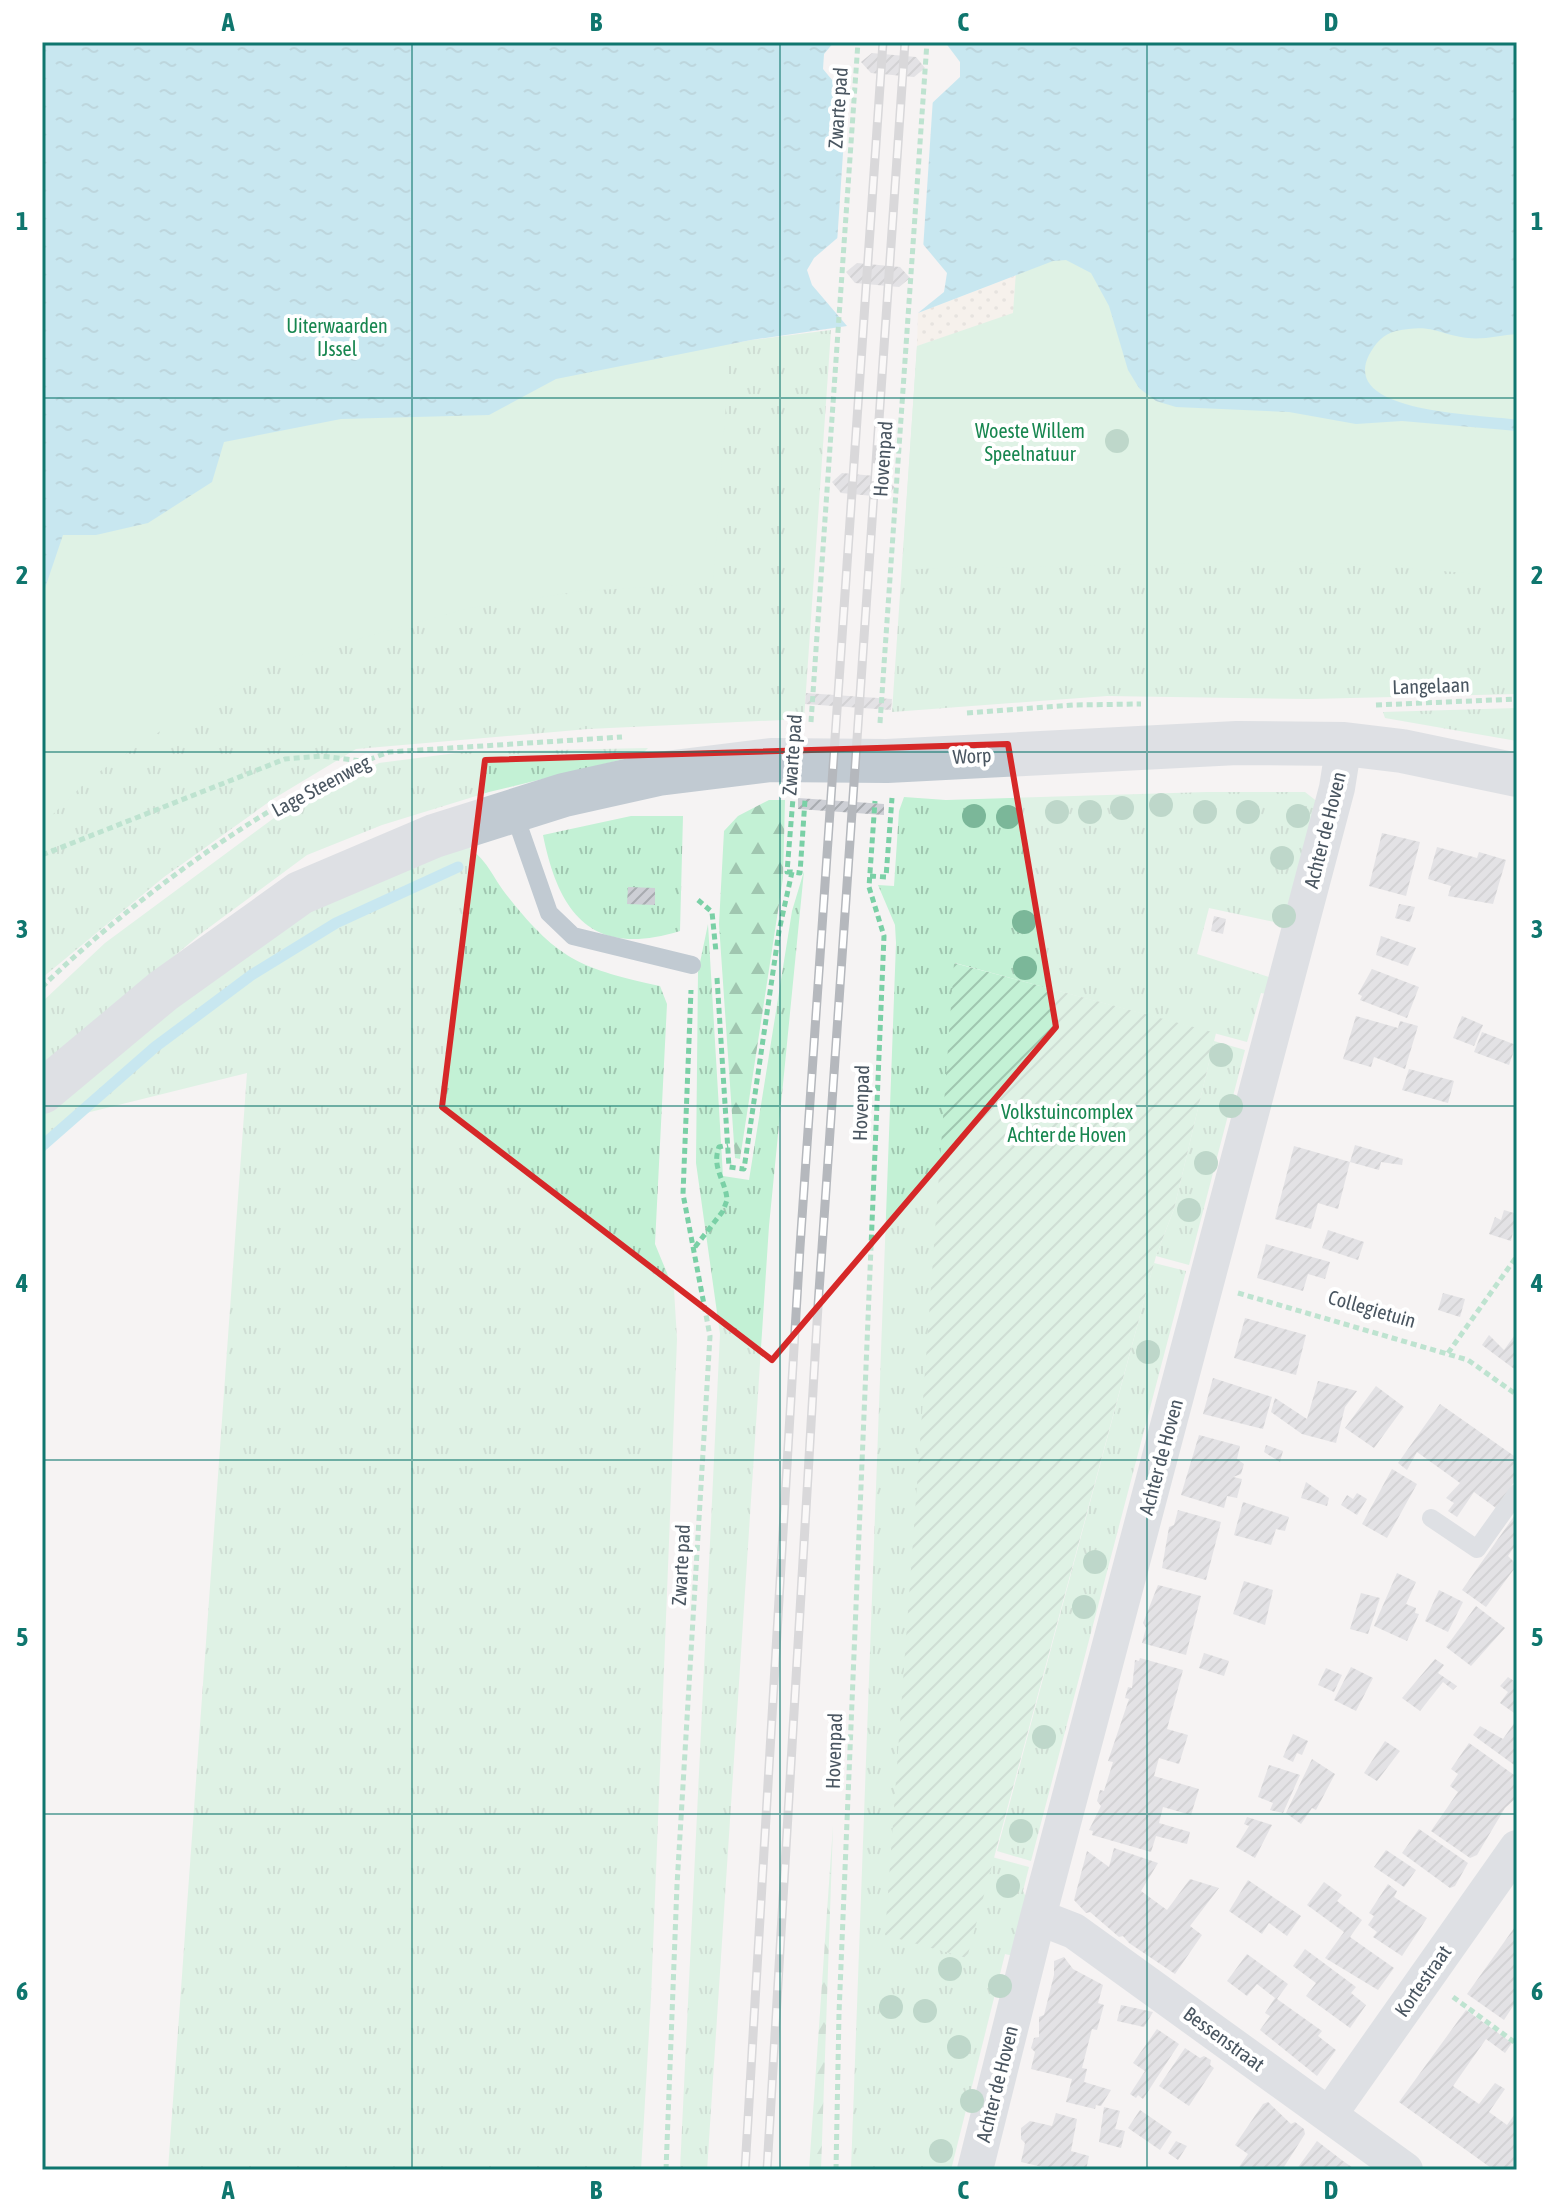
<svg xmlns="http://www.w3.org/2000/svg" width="1559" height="2212" viewBox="0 0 1559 2212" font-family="'Asap Condensed',sans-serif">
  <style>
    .grass { fill: url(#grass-tufts) }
    .forest { fill: url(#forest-firs) }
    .sand { fill: url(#sand-dots) }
    .park { fill: #c3f1d5 }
    .garden { fill: url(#garden-furrows) }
    .water { fill: url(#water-ripples) }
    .pier { fill: #f5f3f3 }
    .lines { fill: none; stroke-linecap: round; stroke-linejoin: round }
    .stream { stroke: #90daee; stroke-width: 11 }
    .building { fill: url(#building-hatch) }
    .path { stroke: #7ad0a6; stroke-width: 5; stroke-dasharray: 6 4; stroke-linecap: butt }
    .service { stroke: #c1cad2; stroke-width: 18 }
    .minor { stroke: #c1cad2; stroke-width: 36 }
    .tertiary { stroke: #c1cad2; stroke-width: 44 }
    .rail-casing { stroke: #b5b8bd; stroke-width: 9 }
    .rail { stroke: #fff; stroke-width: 6; stroke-dasharray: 18; stroke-linecap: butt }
    .tree { fill: #7bb799 }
    .marked { fill: none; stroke: #d62828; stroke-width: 6; stroke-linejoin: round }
    .grid { fill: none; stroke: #0f766e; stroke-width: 2; stroke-opacity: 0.55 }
    .labels { text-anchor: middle; stroke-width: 8; stroke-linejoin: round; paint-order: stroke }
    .street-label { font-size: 20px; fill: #4a5661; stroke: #fff }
    .park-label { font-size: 20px; fill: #17864f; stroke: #fff }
    .neatline { fill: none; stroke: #0f766e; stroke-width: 3 }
    .grid-label { font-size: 26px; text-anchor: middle; font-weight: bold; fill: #0f766e }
  </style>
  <defs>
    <pattern id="grass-tufts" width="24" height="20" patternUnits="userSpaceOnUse" patternTransform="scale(2)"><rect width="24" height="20" fill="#c3f1d5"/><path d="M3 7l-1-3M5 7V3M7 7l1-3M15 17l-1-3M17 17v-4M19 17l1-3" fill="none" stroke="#a0c6b0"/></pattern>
    <pattern id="forest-firs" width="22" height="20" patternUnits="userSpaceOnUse" patternTransform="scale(2)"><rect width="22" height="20" fill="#c3f1d5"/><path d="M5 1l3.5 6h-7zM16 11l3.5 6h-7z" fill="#a0c6b0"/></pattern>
    <pattern id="sand-dots" width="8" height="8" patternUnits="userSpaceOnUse" patternTransform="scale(2)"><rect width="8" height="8" fill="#f5f0e5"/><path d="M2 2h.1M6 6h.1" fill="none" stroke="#d4d0c7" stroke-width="1.8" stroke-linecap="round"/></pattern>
    <pattern id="garden-furrows" width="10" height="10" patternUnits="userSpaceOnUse" patternTransform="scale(2)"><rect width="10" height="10" fill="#c3f1d5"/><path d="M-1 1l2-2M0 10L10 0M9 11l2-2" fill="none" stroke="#a0c6b0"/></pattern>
    <pattern id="water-ripples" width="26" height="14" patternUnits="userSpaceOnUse" patternTransform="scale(2)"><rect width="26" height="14" fill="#90daee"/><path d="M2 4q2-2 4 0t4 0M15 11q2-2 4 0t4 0" fill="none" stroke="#78b4c4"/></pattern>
    <pattern id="building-hatch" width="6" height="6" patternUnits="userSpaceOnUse" patternTransform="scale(2)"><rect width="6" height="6" fill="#cdcfd5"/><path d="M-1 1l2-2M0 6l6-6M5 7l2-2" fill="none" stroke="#a8abb0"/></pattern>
  </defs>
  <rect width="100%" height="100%" fill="#f5f3f3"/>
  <path class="grass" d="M831 330 804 719 588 729 356 749 273 799 164 877 42 978V597L556 379 751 340Z
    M1517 334V694L1309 699 1107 696 892 712 917 346Z
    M1517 708V741L1385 718 1383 712Z
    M648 748 641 755 489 792 382 825 307 855 203 932 42 1067V1002L105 943 274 818 379 763 464 752Z
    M1207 792H1305L1319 803 1289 925 1209 908 1197 954 1281 981 1277 996 1261 993 1247 1042 955 963 966 1958 992 1857 1029 1867 1023 1891 1029 1903 1014 1956 1005 1954 951 2170H851L896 943 895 925 878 885 894 886 899 811 904 797 946 800Z
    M631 816H683L680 931C593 958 559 915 543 835Z
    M461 842C490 861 489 873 509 898 559 961 583 969 660 986L667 1004 655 1244 674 1290 677 1339 651 1997 641 2170H168L247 1073 78 1115 42 1154V1114L88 1069 321 904Z
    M804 871 769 1226 707 2170H680L720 1334 696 1163 698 972 708 924 723 1176 749 1180 792 911Z
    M1214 1041 1245 1050 1189 1265 1156 1256 1174 1209Z
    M1154 1263 1186 1271 1031 1861 997 1851Z"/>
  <path class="forest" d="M769 800H785L783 878 740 1159 735 1158 719 924 724 831 738 816Z
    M833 1826 821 2170H809Z"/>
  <path class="sand" d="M1053 261 1058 294 1000 319 917 346 918 313Z"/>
  <path class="park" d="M42 42H752L713 583 582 591 469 608 280 661 204 702 90 778 42 825Z
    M1033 42H1517V577L1354 564 1267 561 993 568V565L902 570 917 346 1013 313Z"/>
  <path class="garden" d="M954 963 1216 1033 1174 1209 1156 1256 967 1958 885 1935Z"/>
  <path class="water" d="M42 42H834L824 54 823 69 862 116 914 120 960 77V62L945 42H1517V334C1502 335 1483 340 1468 338 1436 334 1433 323 1396 331 1383 334 1375 344 1369 355 1339 415 1486 414 1517 420V431L1402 421 1356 424 1289 412 1176 407 1156 401 1139 388 1128 370 1109 306 1091 273 1066 260 1053 261 918 313 944 292 947 273 907 225 856 222 814 258 807 270 812 285 847 326 751 340 556 379 489 415 341 419 224 442 212 482 148 523 96 535H63L42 597Z"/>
  <path class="pier" d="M847 93 864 112 913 116 933 98 923 250 905 229 857 226 837 243Z"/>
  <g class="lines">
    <path class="stream" d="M42 1146 155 1047 253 974 336 923 458 867"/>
  </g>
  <path class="building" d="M872 53 916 57 925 68 914 77 871 73 861 62Z
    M857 263 900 267 910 278 899 287 855 283 846 272Z
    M842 473 886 477 895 488 884 497 841 493 832 482Z
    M806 693 892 699 891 710 805 704Z
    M798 798 884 804V815L798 809Z
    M1382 833 1420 842 1406 896 1369 886Z
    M1437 847 1477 858 1479 852 1506 860 1493 904 1448 896 1451 886 1428 879Z
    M628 887 655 888V905L627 904Z
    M1399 904 1415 907 1410 922 1395 918Z
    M1214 916 1226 919 1223 934 1211 931Z
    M1381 936 1416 948 1408 966 1376 955Z
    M1372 969 1419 987 1407 1018 1360 1000 1362 996 1358 994Z
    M1356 1016 1398 1028 1400 1021 1418 1026 1405 1069 1374 1057 1371 1067 1343 1059Z
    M1462 1016 1483 1025 1474 1046 1453 1038Z
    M1482 1032 1516 1045 1509 1065 1474 1052Z
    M1409 1069 1454 1081 1448 1103 1402 1090Z
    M1355 1145 1403 1159 1402 1165 1381 1162 1379 1170 1350 1162Z
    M1294 1146 1350 1162 1338 1209 1318 1203 1311 1229 1275 1219Z
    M1504 1210 1517 1214 1511 1241 1489 1234 1495 1217 1501 1220Z
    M1328 1230 1364 1242 1358 1260 1322 1248Z
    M1266 1244 1330 1262 1325 1279 1308 1274 1303 1291 1257 1278Z
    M1443 1293 1465 1299 1460 1317 1438 1310Z
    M1245 1318 1306 1335 1296 1375 1234 1358Z
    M1517 1332V1371L1482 1345 1489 1335 1504 1350Z
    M1213 1378 1272 1397 1263 1429 1203 1414Z
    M1318 1381 1357 1391 1345 1407 1336 1443 1302 1434 1271 1412 1275 1398 1307 1419Z
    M1376 1386 1404 1407 1374 1448 1345 1428Z
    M1440 1404 1517 1458V1478L1496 1508 1474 1492 1457 1517 1448 1511 1454 1503 1446 1498 1460 1483 1417 1452 1407 1470 1398 1463Z
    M1199 1435 1240 1446 1237 1459 1244 1464 1241 1474 1233 1477 1242 1479 1237 1498 1227 1496 1224 1508 1181 1495Z
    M1266 1445 1283 1451 1280 1462 1264 1452Z
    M1392 1469 1417 1484 1387 1538 1362 1524Z
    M1306 1482 1329 1498 1327 1506 1301 1498Z
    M1357 1493 1367 1499 1357 1515 1341 1505 1347 1495 1353 1499Z
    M1243 1502 1289 1517 1285 1531 1276 1529 1271 1545 1234 1535Z
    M1178 1510 1221 1522 1206 1580 1162 1568 1169 1527 1174 1525Z
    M1517 1512V1543L1508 1556 1517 1565 1486 1607 1462 1590Z
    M1397 1573 1416 1582 1406 1604 1416 1608 1415 1613 1419 1614 1407 1641 1374 1626Z
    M1244 1581 1273 1590 1265 1625 1233 1614Z
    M1158 1585 1201 1596 1186 1655 1142 1643 1146 1628 1143 1623Z
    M1439 1590 1463 1602 1448 1632 1425 1621Z
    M1361 1593 1380 1598 1368 1634 1350 1629Z
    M1476 1606 1505 1628 1471 1666 1446 1647Z
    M1204 1653 1229 1661 1224 1676 1199 1668Z
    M1140 1658 1183 1670 1167 1729 1188 1735 1179 1764 1159 1758 1154 1776 1199 1789 1191 1815 1163 1807 1159 1823 1190 1832 1187 1844 1156 1836 1151 1852 1092 1835 1093 1831 1089 1830 1101 1806 1097 1801 1100 1790 1104 1791 1113 1762 1108 1761 1129 1699 1125 1698 1128 1687 1132 1688 1135 1660 1139 1661Z
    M1435 1659 1444 1665 1438 1673 1457 1686 1453 1690 1443 1682 1420 1711 1402 1698Z
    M1351 1667 1373 1678 1356 1711 1334 1700Z
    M1326 1668 1342 1675 1334 1692 1318 1685Z
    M1508 1677 1517 1683V1715L1500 1703 1508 1692 1500 1686Z
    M1517 1719V1767L1473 1735 1480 1726 1503 1739Z
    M1293 1734 1308 1741 1302 1755 1297 1753 1293 1762 1283 1757Z
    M1385 1741 1400 1751 1377 1781 1364 1773Z
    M1469 1743 1517 1777V1797L1505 1808 1477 1855 1470 1858 1431 1831 1458 1792 1450 1786 1458 1774 1451 1769Z
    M1312 1759 1335 1774 1316 1810 1312 1808 1301 1824 1286 1813Z
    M1269 1765 1300 1775 1283 1813 1270 1810 1273 1803 1258 1797Z
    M1247 1817 1272 1825 1255 1858 1236 1847 1249 1826 1244 1824Z
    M1419 1829 1468 1863 1455 1886 1450 1888 1402 1853Z
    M1114 1848 1158 1863 1141 1891 1167 1910 1190 1879 1219 1888 1190 1926 1202 1935 1175 1974 1129 1943 1123 1936 1119 1937 1090 1912 1086 1913 1074 1900 1087 1851 1109 1867Z
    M1386 1850 1416 1870 1404 1887 1374 1867Z
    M1248 1880 1301 1916 1287 1936 1269 1923 1262 1934 1229 1911Z
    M1324 1882 1342 1895 1337 1901 1362 1920 1350 1937 1394 1968 1378 1990 1325 1958 1344 1932 1307 1905Z
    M1388 1884 1397 1891 1394 1897 1427 1918 1402 1956 1373 1937 1377 1932 1368 1925 1374 1916 1369 1913Z
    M1517 1924V2000L1504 2020 1467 1994Z
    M1305 1949 1356 1987 1351 1993 1366 2005 1350 2028 1306 1996 1316 1983 1293 1966Z
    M1247 1954 1288 1984 1277 1999 1322 2031 1318 2036 1336 2050 1317 2076 1260 2030 1270 2016 1265 2013 1275 1998 1257 1984 1247 1996 1227 1981Z
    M1064 1957 1073 1969 1103 1985 1098 2003 1104 2005 1097 2030 1092 2029 1082 2068 1087 2069 1084 2082 1111 2090 1101 2106 1096 2105 1095 2109 1066 2102 1072 2079 1031 2069 1035 2052 1031 2048 1034 2038 1039 2037V2017L1044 2015 1054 1975V1961Z
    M1121 2005 1153 2012 1144 2027 1117 2021Z
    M1466 2010 1512 2043 1505 2053 1486 2039 1453 2086 1479 2104 1495 2083 1505 2089 1489 2112 1507 2125 1517 2111V2170H1494L1399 2102Z
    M1157 2029 1179 2044 1143 2099 1138 2095 1136 2098 1130 2094 1145 2071 1133 2063Z
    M1185 2048 1200 2058 1204 2056 1211 2060 1210 2065 1214 2068 1189 2106 1159 2086Z
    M1268 2102 1291 2124 1295 2122 1304 2129 1305 2134 1282 2170H1237L1248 2154 1235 2145 1263 2104Z
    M1104 2107 1120 2111 1115 2129 1125 2131 1121 2148 1099 2142Z
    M1140 2110 1172 2132 1160 2150 1128 2128Z
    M1056 2113 1077 2119 1071 2151 1089 2156 1086 2170H1055L1021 2162 1025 2143 1021 2139V2128L1030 2121 1052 2126Z
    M1176 2141 1187 2146 1178 2160 1168 2153Z
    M1317 2141 1343 2161 1356 2170H1296Z"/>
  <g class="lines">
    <path class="path" d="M1376 705 1517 699
      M967 713 1074 705 1141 704
      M811 722 858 42
      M880 723 927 42
      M42 855 285 759 322 756 362 761
      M792 872H787L793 798
      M870 876 886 877 892 798
      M698 900 712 912 716 952
      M717 978 729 1167 744 1169 779 931 792 872 800 873 805 800
      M42 987C128 903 276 792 389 752L622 737
      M695 1247 723 1211 727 1200C726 1181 711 1168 719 1147L728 1145
      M1238 1293 1468 1360 1517 1395
      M1448 1353 1517 1256
      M1453 1997 1517 2044
      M666 2170 677 1885 710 1336 683 1194 691 990
      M836 2170 839 2013 884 936 869 887 875 801"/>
    <path class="service" d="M513 810 549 913 573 936 692 965
      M1431 1518 1477 1549 1517 1493"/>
    <path class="minor" d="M1038 1917 1074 1931 1405 2170
      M1329 2115 1517 1848
      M975 2170 1038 1917 1337 788 1344 744"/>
    <path class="tertiary" d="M42 1092 163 991 300 893 434 836 564 795 658 774 771 760 887 761 1237 743 1344 744 1402 751 1517 775"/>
    <g class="rail-casing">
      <path id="rail" d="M745 2170 800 1247 883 42
        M767 2170 818 1306 905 42"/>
    </g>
    <use href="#rail" class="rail"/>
  </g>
  <g class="tree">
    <circle cx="1117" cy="441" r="12"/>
    <circle cx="1161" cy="805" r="12"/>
    <circle cx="1122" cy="808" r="12"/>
    <circle cx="1057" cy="812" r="12"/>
    <circle cx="1090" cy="812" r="12"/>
    <circle cx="1205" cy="812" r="12"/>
    <circle cx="1248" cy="812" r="12"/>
    <circle cx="974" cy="816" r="12"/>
    <circle cx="1298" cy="816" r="12"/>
    <circle cx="1008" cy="817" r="12"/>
    <circle cx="1282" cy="858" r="12"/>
    <circle cx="1284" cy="916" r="12"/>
    <circle cx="1024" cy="922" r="12"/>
    <circle cx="1025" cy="968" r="12"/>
    <circle cx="1221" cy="1055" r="12"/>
    <circle cx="1231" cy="1106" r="12"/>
    <circle cx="1206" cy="1163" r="12"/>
    <circle cx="1189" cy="1210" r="12"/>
    <circle cx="1148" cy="1352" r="12"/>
    <circle cx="1095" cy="1562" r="12"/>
    <circle cx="1084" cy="1607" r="12"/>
    <circle cx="1044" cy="1737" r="12"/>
    <circle cx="1021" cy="1831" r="12"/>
    <circle cx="1008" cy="1886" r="12"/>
    <circle cx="950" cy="1969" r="12"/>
    <circle cx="1000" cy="1986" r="12"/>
    <circle cx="891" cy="2007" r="12"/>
    <circle cx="925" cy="2011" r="12"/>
    <circle cx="959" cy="2047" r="12"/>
    <circle cx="972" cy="2101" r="12"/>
    <circle cx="941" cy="2151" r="12"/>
  </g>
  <path d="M0 0H1559V2212H0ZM1008 744 1056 1027 772 1360 442 1107 485 760Z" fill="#f5f3f3" fill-opacity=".55" fill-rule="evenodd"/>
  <path class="marked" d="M1008 744 1056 1027 772 1360 442 1107 485 760Z"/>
  <path class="grid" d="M412 42V2170M780 42V2170M1147 42V2170M42 398H1517M42 752H1517M42 1106H1517M42 1460H1517M42 1814H1517"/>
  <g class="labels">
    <g class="street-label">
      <text transform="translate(838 108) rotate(-86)" y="7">Zwarte pad</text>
      <text transform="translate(883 459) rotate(-86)" y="7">Hovenpad</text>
      <text transform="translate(1431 686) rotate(-2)" y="7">Langelaan</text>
      <text transform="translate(792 755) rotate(-86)" y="7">Zwarte pad</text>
      <text transform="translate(972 756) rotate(-3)" y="7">Worp</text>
      <text transform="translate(321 786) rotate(-28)" y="7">Lage Steenweg</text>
      <text transform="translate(1325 830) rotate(-76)" y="7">Achter de Hoven</text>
      <text transform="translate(861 1103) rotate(-88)" y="7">Hovenpad</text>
      <text transform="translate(1372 1309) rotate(16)" y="7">Collegietuin</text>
      <text transform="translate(1161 1457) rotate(-75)" y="7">Achter de Hoven</text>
      <text transform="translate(681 1565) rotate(-87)" y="7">Zwarte pad</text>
      <text transform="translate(834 1751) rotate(-88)" y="7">Hovenpad</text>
      <text transform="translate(1423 1981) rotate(-55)" y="7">Kortestraat</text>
      <text transform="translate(1224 2039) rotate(36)" y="7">Bessenstraat</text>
      <text transform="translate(997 2084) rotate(-76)" y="7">Achter de Hoven</text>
    </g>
    <g class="park-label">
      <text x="337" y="333">Uiterwaarden<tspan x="337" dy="23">IJssel</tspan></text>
      <text x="1030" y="438">Woeste Willem<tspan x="1030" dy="23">Speelnatuur</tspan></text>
      <text x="1067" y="1119">Volkstuincomplex<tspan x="1067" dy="23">Achter de Hoven</tspan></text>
    </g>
  </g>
  <rect width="1559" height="2212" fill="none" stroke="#ffffff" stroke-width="88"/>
  <rect x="44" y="44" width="1471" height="2124" class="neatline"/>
  <g class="grid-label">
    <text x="228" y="31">A</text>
    <text x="596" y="31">B</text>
    <text x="963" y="31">C</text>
    <text x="1331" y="31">D</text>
    <text x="22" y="230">1</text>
    <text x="1537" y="230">1</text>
    <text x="22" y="584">2</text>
    <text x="1537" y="584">2</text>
    <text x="22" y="938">3</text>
    <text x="1537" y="938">3</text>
    <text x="22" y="1292">4</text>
    <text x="1537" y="1292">4</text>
    <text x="22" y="1646">5</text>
    <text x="1537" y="1646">5</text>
    <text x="22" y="2000">6</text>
    <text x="1537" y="2000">6</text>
    <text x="228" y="2199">A</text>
    <text x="596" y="2199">B</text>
    <text x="963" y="2199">C</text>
    <text x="1331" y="2199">D</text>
  </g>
</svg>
